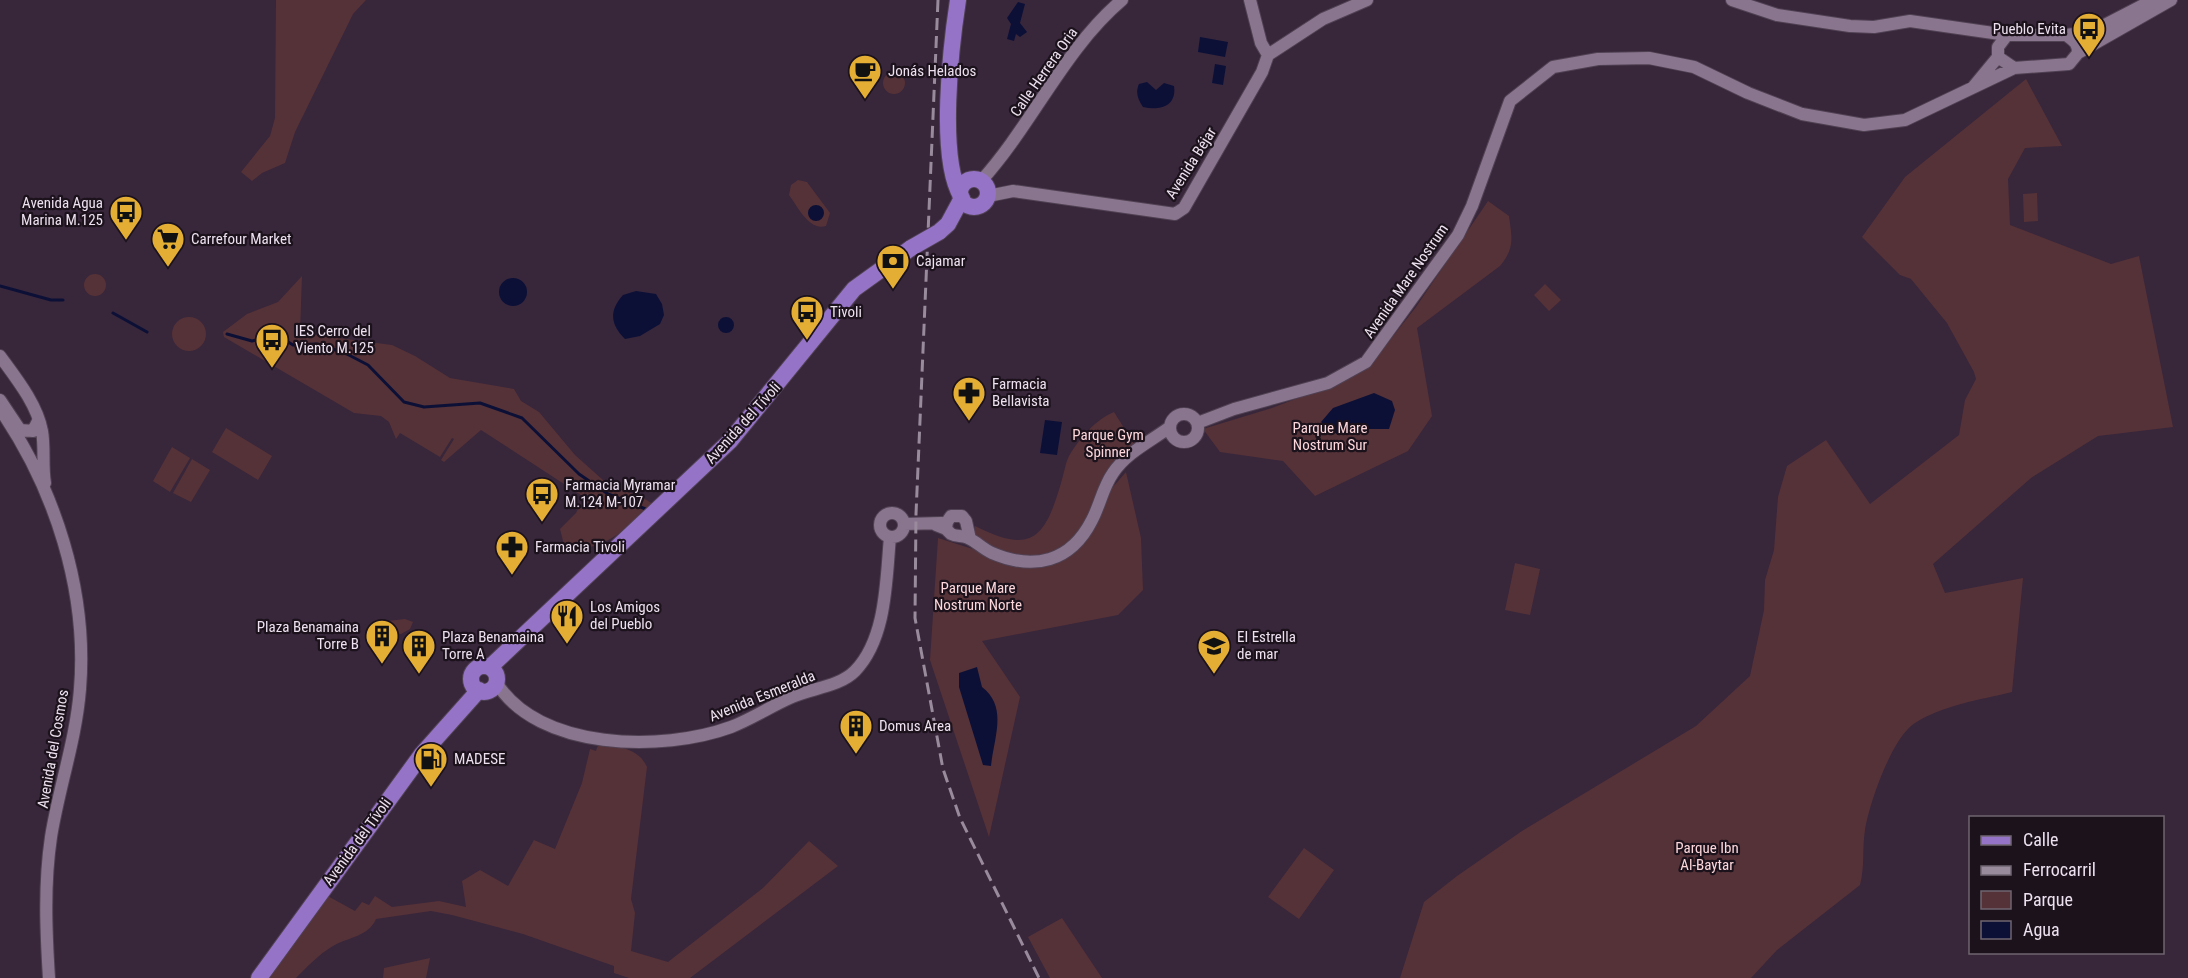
<svg xmlns="http://www.w3.org/2000/svg" width="2188" height="978" viewBox="0 0 2188 978" font-family="'Roboto Condensed',sans-serif">
  <style>
    .green { fill: #553237 }
    .water { fill: #0c1037 }
    .lines { fill: none; stroke-linecap: round; stroke-linejoin: round }
    .stream { stroke: #0c1037; stroke-width: 3 }
    .minor-casing { stroke: #504153; stroke-width: 14 }
    .major-casing { stroke: #504153; stroke-width: 18 }
    .minor { stroke: #8a758e; stroke-width: 12 }
    .major { stroke: #9573c6; stroke-width: 16 }
    .rail { stroke: #998a9c; stroke-width: 3; stroke-dasharray: 12 6; stroke-linecap: butt }
    .major-bridge-casing { stroke: #504153; stroke-width: 18; stroke-linecap: butt }
    .major-bridge { stroke: #9573c6; stroke-width: 16 }
    .labels { text-anchor: middle; stroke-width: 4.5; stroke-linejoin: round; paint-order: stroke }
    .poi-label { font-size: 15px; fill: #ede1ef; stroke: #1b121c; text-anchor: start }
    .street-label { font-size: 15px; fill: #ede1ef; stroke: #1b121c }
    .park-label { font-size: 15px; fill: #fdd7db; stroke: #1b121c }
  </style>
  <rect width="100%" height="100%" fill="#38263b"/>
  <path class="green" d="M276 0H366L353 14 295 132 285 163 262 173 252 181 241 172 270 136 275 118Z
    M883 83a11 11 0 1 1 22 0a11 11 0 1 1-22 0Z
    M2026 79 2062 146 2025 148 2008 179 2010 225 2111 264 2139 256 2173 427 2098 436 2031 478 1933 564 1945 593 2023 578 2012 692C1980 700 1943 705 1915 723 1892 737 1869 804 1865 830 1862 848 1865 867 1860 885L1777 950 1751 978H1400L1424 902 1457 876 1522 831 1696 726 1750 676 1764 610 1765 580 1774 550 1778 497 1787 466 1826 440 1870 504 1959 435 1965 400 1976 379 1974 372 1947 323 1911 279 1900 275 1862 237 1905 177Z
    M798 180 807 182 830 213 826 226C809 231 798 207 789 195L791 185Z
    M2037 193 2038 221 2024 222 2023 194Z
    M1488 201 1509 216C1512 238 1515 248 1500 266L1417 328 1432 416 1408 451 1315 496 1283 461 1220 452 1203 429 1272 408 1350 378 1369 367 1416 307Z
    M84 285a11 11 0 1 1 22 0a11 11 0 1 1-22 0Z
    M302 276 300 333 392 345 415 356 450 378 514 389 521 401 539 412 575 455 603 480 615 488 640 496 653 504C629 526 599 558 564 545L560 529 576 513 584 497 481 430 444 462 441 460 454 439 452 438 440 457 400 433 396 439 389 422 381 416 354 413 224 337 223 332 247 314 278 302Z
    M1545 284 1561 300 1549 311 1534 295Z
    M172 334a17 17 0 1 1 34 0a17 17 0 1 1-34 0Z
    M1114 412 1136 447C1118 475 1075 555 1039 560 1020 562 990 548 974 537L975 526C1032 555 1045 538 1061 483 1064 474 1065 464 1069 456 1079 439 1096 419 1114 412Z
    M226 428 272 456 258 480 212 452Z
    M172 447 190 458 170 492 153 481Z
    M192 459 210 470 191 502 173 493Z
    M1126 472 1141 538 1143 590 1118 615 982 641 1020 697 989 837 930 660 938 538 1020 564 1045 567 1063 560 1090 533 1106 495Z
    M1515 563 1540 569 1530 615 1505 610Z
    M405 619 413 622 410 629 401 634 382 630 381 627 388 621Z
    M599 742C618 747 639 748 647 767L631 899 635 913 631 951 668 962 763 888 809 841 838 866 690 978H629L614 973V966L523 934 452 915 431 911 376 919C368 937 348 937 333 946 318 955 308 966 296 978H268L324 894 355 911 362 902 369 905 375 896 392 907 439 901 466 907 462 881 480 870 508 886 534 840 555 849 582 783 590 749 596 751Z
    M1304 848 1334 870 1299 919 1268 897Z
    M1062 918 1102 978H1050L1028 937Z
    M430 958 426 978H383L384 968Z"/>
  <path class="water" d="M1018 2 1025 4 1020 23 1027 32 1020 37 1016 34 1014 41 1007 39 1011 24 1007 18Z
    M1200 37 1228 42 1225 57 1198 52Z
    M1215 64 1226 66 1223 85 1212 83Z
    M1147 82 1156 90 1164 83 1174 86C1177 106 1160 111 1143 107 1138 99 1135 93 1139 84Z
    M808 213a8 8 0 1 1 16 0a8 8 0 1 1-16 0Z
    M499 292a14 14 0 1 1 28 0a14 14 0 1 1-28 0Z
    M636 291 656 294 662 304 664 315 660 324 640 336 625 339C610 324 609 311 623 295Z
    M718 325a8 8 0 1 1 16 0a8 8 0 1 1-16 0Z
    M1374 393 1392 401 1395 410 1389 429H1359L1338 435 1321 422 1333 408Z
    M1045 420 1062 422 1057 455 1040 453Z
    M977 667 982 687C1008 707 994 737 991 766L983 765 959 687V673Z"/>
  <g class="lines">
    <path class="stream" d="M0 286 51 300H63
      M113 313 147 332
      M227 334 252 341 277 335 293 345 317 344 345 353 368 365 404 402 424 407 480 403 522 418 579 474 608 494 648 510"/>
    <g class="minor-casing">
      <path id="minor" d="M1250 0 1261 43 1268 55
        M1732 0 1777 15 1850 26 1874 27 1910 21 2007 35
        M2066 35C2074 41 2078 43 2078 53L2069 64 2014 68 1998 57V47L2007 35H2066L2091 32 2153 0
        M2078 53 2171 0
        M1268 55 1323 19 1367 0
        M1974 86 1998 57
        M981 181C1032 125 1064 49 1122 0
        M988 196 1013 191 1175 214 1184 208 1262 72 1268 55
        M0 356C16 378 37 404 42 431 45 448 42 466 45 483
        M0 400 20 430 33 431 38 421
        M0 409C55 489 88 591 80 689 76 740 59 787 51 837 44 884 46 931 49 978
        M1170 428a14 14 0 1 1 28 0a14 14 0 1 1-28 0Z
        M1196 421 1200 422 1234 409 1328 383 1366 362 1458 235 1472 206 1510 101 1553 67 1598 59 1649 58 1694 67 1748 93 1802 114 1864 125 1905 120 2014 68
        M880 525a12 12 0 1 1 24 0a12 12 0 1 1-24 0Z
        M904 524 942 523
        M936 525 946 529 951 534C957 537 962 535 968 538 977 542 983 549 992 553 1034 571 1071 562 1092 520 1100 505 1103 487 1113 473 1126 453 1151 441 1170 427
        M946 529 947 522 951 516H962L966 521 970 539
        M496 682C538 751 663 752 731 727 752 719 771 706 792 697 812 688 839 687 855 671 887 638 886 579 890 537"/>
    </g>
    <g class="major-casing">
      <path id="major" d="M958 0C951 45 938 158 961 196
        M960 193a14 14 0 1 1 28 0a14 14 0 1 1-28 0Z
        M939 232 948 224 962 198
        M471 679a13 13 0 1 1 26 0a13 13 0 1 1-26 0Z
        M490 667 730 441 854 289 911 248
        M259 978 422 754 479 690"/>
    </g>
    <use href="#minor" class="minor"/>
    <use href="#major" class="major"/>
    <path class="rail" d="M938 0 916 514 915 618 943 769 960 818 1039 978"/>
    <g class="major-bridge-casing">
      <path id="major-bridge" d="M911 248 939 232"/>
    </g>
    <use href="#major-bridge" class="major-bridge"/>
  </g>
  <defs>
    <g id="bus-pin" transform="scale(1.725)"><path d="M0 17L-7.5 6A9.5 9.5 0 1 1 7.5 6Z" fill="#e4ae35" stroke="#1b121c"/><path d="M-5-6H5V4H4V6H2V4H-2V6H-4V4H-5ZM-3.5-4V0h7V-4ZM-3.5 1.2v1.5H-2V1.2ZM2 1.2v1.5H3.5V1.2Z" fill="#111"/></g>
    <g id="cafe-pin" transform="scale(1.725)"><path d="M0 17L-7.5 6A9.5 9.5 0 1 1 7.5 6Z" fill="#e4ae35" stroke="#1b121c"/><path d="M-5.5-4.5H6V0H3Q3 3.5 0 3.5H-2.5Q-5.5 3.5-5.5 0ZM3-3.2v2h1.7v-2ZM-6 4.5H4V6H-6Z" fill="#111"/></g>
    <g id="supermarket-pin" transform="scale(1.725)"><path d="M0 17L-7.5 6A9.5 9.5 0 1 1 7.5 6Z" fill="#e4ae35" stroke="#1b121c"/><path d="M-6-5.5h2.5l.6 2H6L4.5 2H-2.5L-4.4-4H-6ZM-1.5 3.2a1.3 1.3 0 1 0 .1 0ZM3 3.2a1.3 1.3 0 1 0 .1 0Z" fill="#111"/></g>
    <g id="bank-pin" transform="scale(1.725)"><path d="M0 17L-7.5 6A9.5 9.5 0 1 1 7.5 6Z" fill="#e4ae35" stroke="#1b121c"/><path d="M-6-4H6V4H-6ZM0-2.3a2.3 2.3 0 1 0 0 4.6a2.3 2.3 0 1 0 0-4.6Z" fill="#111"/></g>
    <g id="pharmacy-pin" transform="scale(1.725)"><path d="M0 17L-7.5 6A9.5 9.5 0 1 1 7.5 6Z" fill="#e4ae35" stroke="#1b121c"/><path d="M-2-6h4v4h4v4h-4v4h-4v-4h-4v-4h4Z" fill="#111"/></g>
    <g id="restaurant-pin" transform="scale(1.725)"><path d="M0 17L-7.5 6A9.5 9.5 0 1 1 7.5 6Z" fill="#e4ae35" stroke="#1b121c"/><path d="M-5-6h1v4h1v-4h1v4h1v-4h1v5L-1.5 .5V6h-2V.5L-5-1ZM5-6V6H3V1.5H1.5Q1.5-4 5-6Z" fill="#111"/></g>
    <g id="building-pin" transform="scale(1.725)"><path d="M0 17L-7.5 6A9.5 9.5 0 1 1 7.5 6Z" fill="#e4ae35" stroke="#1b121c"/><path d="M-4-6H4V6H1V3H-1V6H-4ZM-2.5-4.3h1.7v1.8h-1.7ZM.8-4.3h1.7v1.8H.8ZM-2.5-1h1.7V.8h-1.7ZM.8-1h1.7V.8H.8Z" fill="#111"/></g>
    <g id="school-pin" transform="scale(1.725)"><path d="M0 17L-7.5 6A9.5 9.5 0 1 1 7.5 6Z" fill="#e4ae35" stroke="#1b121c"/><path d="M0-5L7-2L0 1L-7-2ZM-4 1L0 2.5L4 1V4Q0 6-4 4Z" fill="#111"/></g>
    <g id="fuel-pin" transform="scale(1.725)"><path d="M0 17L-7.5 6A9.5 9.5 0 1 1 7.5 6Z" fill="#e4ae35" stroke="#1b121c"/><path d="M-5.5-6h7V0h2V4h1.3V-2.5L3-4.5l.8-.8L6-3V5H2.5V1h-1V6h-7ZM-4.2-4.7v3.2H.2V-4.7Z" fill="#111"/></g>
  </defs>
  <g fill-rule="evenodd">
    <use href="#bus-pin" x="2089" y="29"/>
    <use href="#cafe-pin" x="865" y="71"/>
    <use href="#bus-pin" x="126" y="212"/>
    <use href="#supermarket-pin" x="168" y="239"/>
    <use href="#bank-pin" x="893" y="261"/>
    <use href="#bus-pin" x="807" y="312"/>
    <use href="#bus-pin" x="272" y="340"/>
    <use href="#pharmacy-pin" x="969" y="393"/>
    <use href="#bus-pin" x="542" y="494"/>
    <use href="#pharmacy-pin" x="512" y="547"/>
    <use href="#restaurant-pin" x="567" y="616"/>
    <use href="#building-pin" x="382" y="636"/>
    <use href="#building-pin" x="419" y="646"/>
    <use href="#school-pin" x="1214" y="646"/>
    <use href="#building-pin" x="856" y="726"/>
    <use href="#fuel-pin" x="431" y="759"/>
  </g>
  <g class="labels">
    <g class="poi-label">
      <text x="2066" y="34" text-anchor="end">Pueblo Evita</text>
      <text x="888" y="76">Jonás Helados</text>
      <text x="103" y="208" text-anchor="end">Avenida Agua<tspan x="103" dy="17">Marina M.125</tspan></text>
      <text x="191" y="244">Carrefour Market</text>
      <text x="916" y="266">Cajamar</text>
      <text x="830" y="317">Tivoli</text>
      <text x="295" y="336">IES Cerro del<tspan x="295" dy="17">Viento M.125</tspan></text>
      <text x="992" y="389">Farmacia<tspan x="992" dy="17">Bellavista</tspan></text>
      <text x="565" y="490">Farmacia Myramar<tspan x="565" dy="17">M.124 M-107</tspan></text>
      <text x="535" y="552">Farmacia Tivoli</text>
      <text x="590" y="612">Los Amigos<tspan x="590" dy="17">del Pueblo</tspan></text>
      <text x="359" y="632" text-anchor="end">Plaza Benamaina<tspan x="359" dy="17">Torre B</tspan></text>
      <text x="442" y="642">Plaza Benamaina<tspan x="442" dy="17">Torre A</tspan></text>
      <text x="1237" y="642">EI Estrella<tspan x="1237" dy="17">de mar</tspan></text>
      <text x="879" y="731">Domus Area</text>
      <text x="454" y="764">MADESE</text>
    </g>
    <g class="street-label">
      <text transform="translate(1044 72) rotate(-55)" y="5">Calle Herrera Oria</text>
      <text transform="translate(1191 163) rotate(-58)" y="5">Avenida Béjar</text>
      <text transform="translate(1406 281) rotate(-55)" y="5">Avenida Mare Nostrum</text>
      <text transform="translate(743 423) rotate(-48)" y="5">Avenida del Tívoli</text>
      <text transform="translate(762 696) rotate(-22)" y="5">Avenida Esmeralda</text>
      <text transform="translate(53 749) rotate(-80)" y="5">Avenida del Cosmos</text>
      <text transform="translate(357 842) rotate(-54)" y="5">Avenida del Tívoli</text>
    </g>
    <g class="park-label">
      <text x="1330" y="433">Parque Mare<tspan x="1330" dy="17">Nostrum Sur</tspan></text>
      <text x="1108" y="440">Parque Gym<tspan x="1108" dy="17">Spinner</tspan></text>
      <text x="978" y="593">Parque Mare<tspan x="978" dy="17">Nostrum Norte</tspan></text>
      <text x="1707" y="853">Parque Ibn<tspan x="1707" dy="17">Al-Baytar</tspan></text>
    </g>
  </g>
  <rect x="1969" y="816" width="195" height="138" fill="#1b121c" stroke="#6f6570" stroke-width="1.5"/>
  <rect x="1981" y="836" width="30" height="9" fill="#9573c6" stroke="#6f6570" stroke-width="1.5"/>
  <text x="2023" y="846" font-size="18" fill="#ede1ef">Calle</text>
  <rect x="1981" y="866" width="30" height="9" fill="#998a9c" stroke="#6f6570" stroke-width="1.5"/>
  <text x="2023" y="876" font-size="18" fill="#ede1ef">Ferrocarril</text>
  <rect x="1981" y="891" width="30" height="18" fill="#553237" stroke="#6f6570" stroke-width="1.5"/>
  <text x="2023" y="906" font-size="18" fill="#ede1ef">Parque</text>
  <rect x="1981" y="921" width="30" height="18" fill="#0c1037" stroke="#6f6570" stroke-width="1.5"/>
  <text x="2023" y="936" font-size="18" fill="#ede1ef">Agua</text>
</svg>
